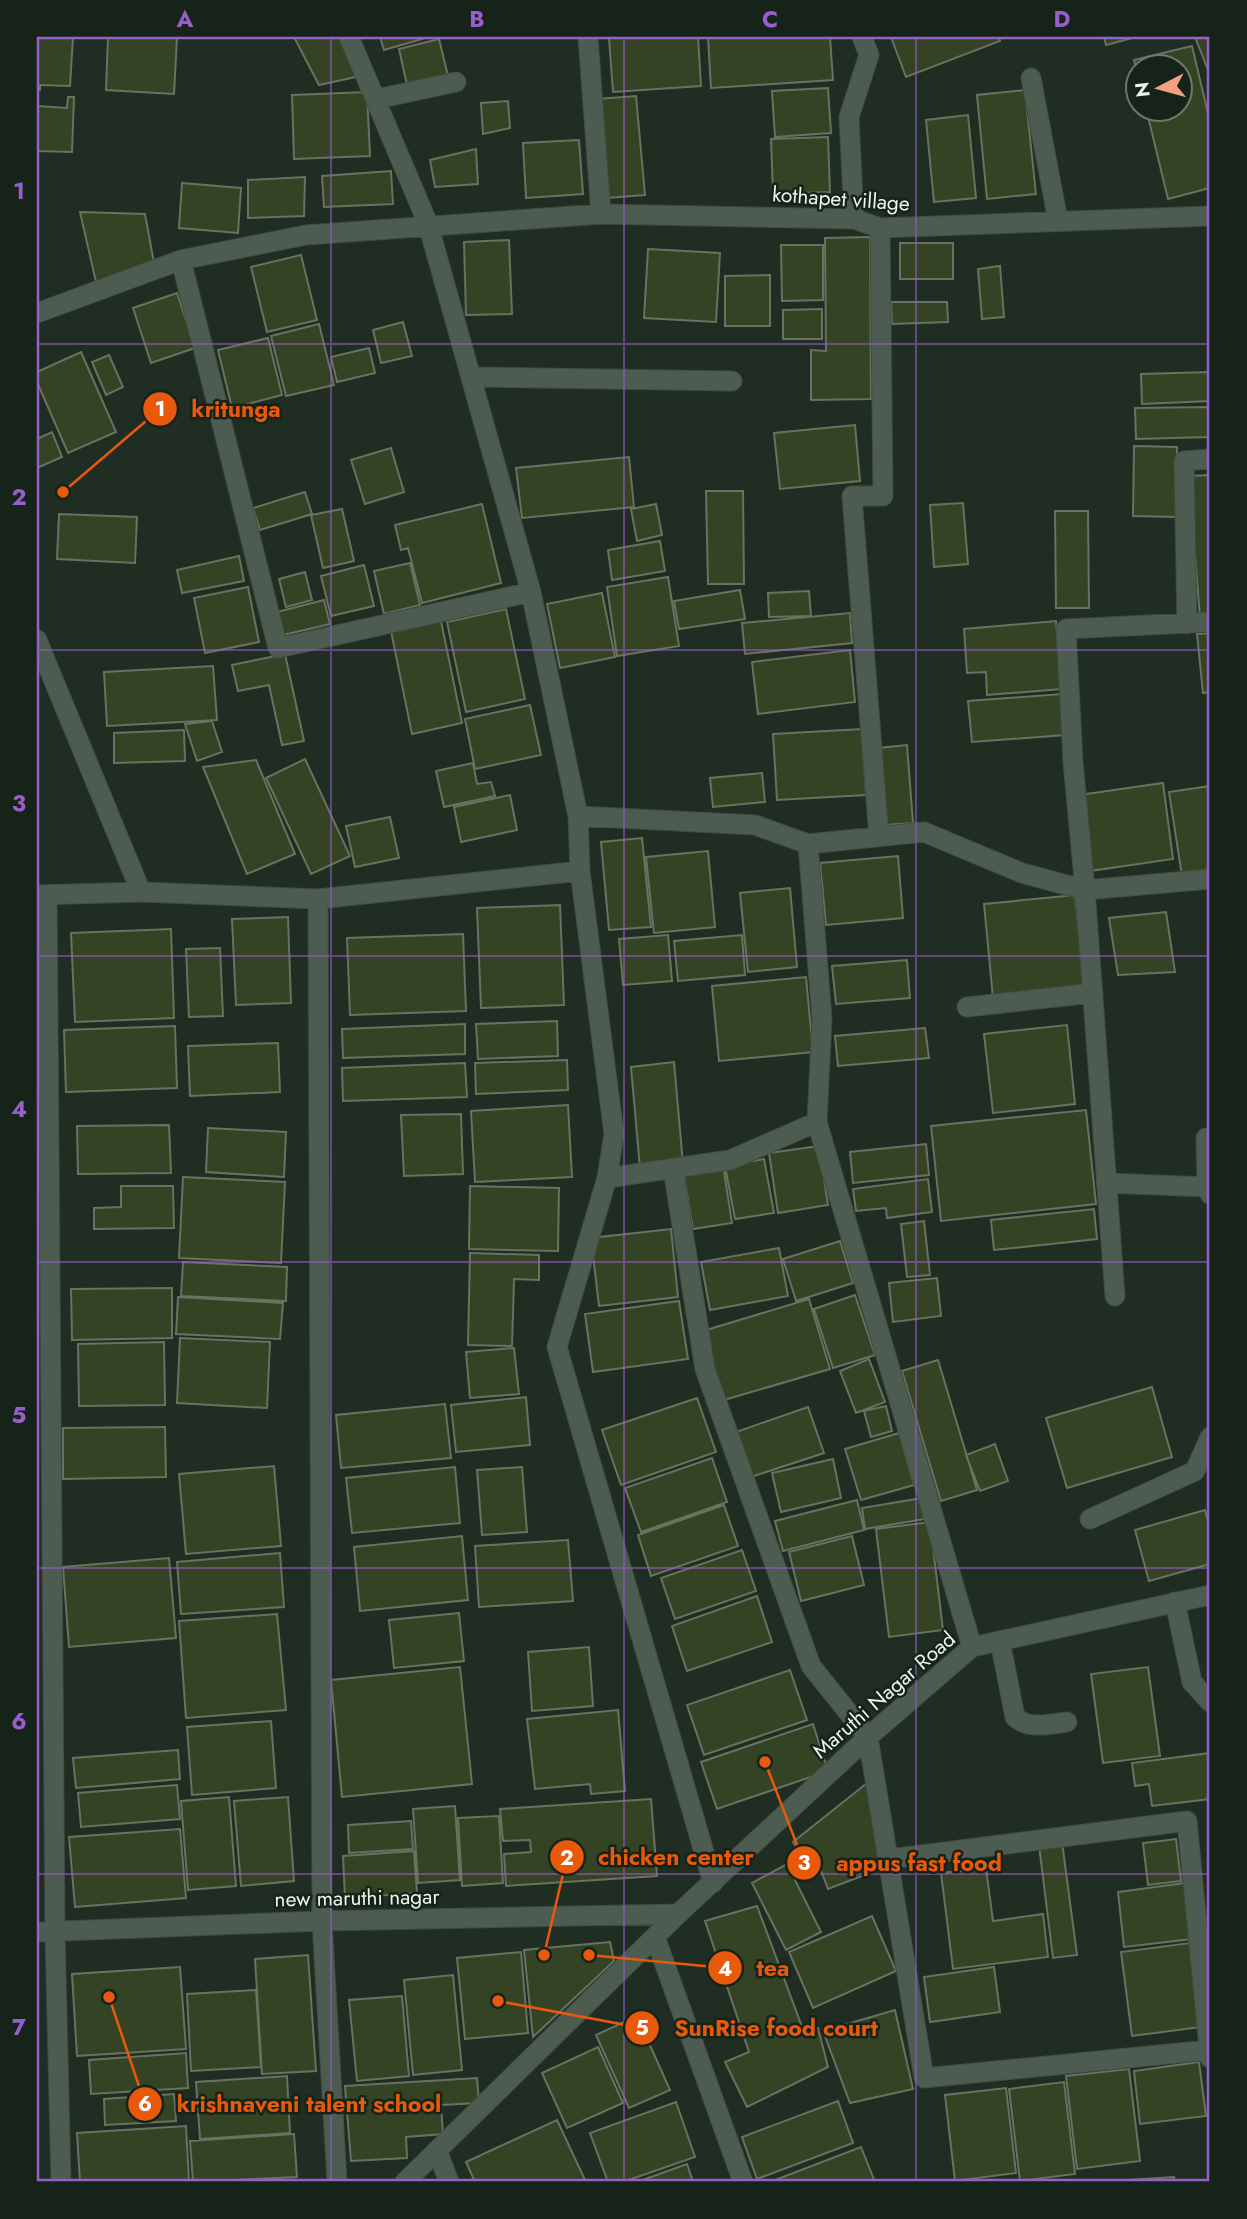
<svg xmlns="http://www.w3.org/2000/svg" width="1247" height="2219" viewBox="0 0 1247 2219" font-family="Jost,sans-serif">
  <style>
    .building { fill: #344323; stroke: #697161; stroke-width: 2 }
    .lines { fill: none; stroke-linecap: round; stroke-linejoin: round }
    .service-casing { stroke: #404b42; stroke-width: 21 }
    .minor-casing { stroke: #404b42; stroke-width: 21 }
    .service { stroke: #4d5c50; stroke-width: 19 }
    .minor { stroke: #4d5c50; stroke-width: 19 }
    .grid { fill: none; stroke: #985ecb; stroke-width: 2; stroke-opacity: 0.55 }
    .labels { text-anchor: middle; stroke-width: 5; stroke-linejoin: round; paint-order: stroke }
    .street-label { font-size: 21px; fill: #edf5ee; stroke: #162319 }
    .leader { fill: none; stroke: #e8590c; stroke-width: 2.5 }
    .callout-dot { fill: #e8590c; stroke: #162319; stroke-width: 2.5 }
    .mark-label { font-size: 21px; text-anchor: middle; font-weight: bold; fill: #fff }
    .callout-label { font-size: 23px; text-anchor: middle; font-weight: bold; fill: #e8590c; stroke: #162319; stroke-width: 5; stroke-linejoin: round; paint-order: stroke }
    .neatline { fill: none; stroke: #985ecb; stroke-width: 2.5 }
    .grid-label { font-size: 23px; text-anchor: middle; font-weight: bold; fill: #985ecb }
  </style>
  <rect width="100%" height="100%" fill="#202d22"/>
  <path class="building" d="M37 37H73L70 86 40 85V90H37Z
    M108 37H177L174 94 106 90Z
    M294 37H340L360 76 319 85Z
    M380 37H429L384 50Z
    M634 37H698L701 86 613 92 609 38Z
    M708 37H830L833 80 711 88Z
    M891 37H999L1000 41 906 77Z
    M1104 37H1136L1106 45Z
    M1195 37H1210V75Z
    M439 39 448 76 407 85 399 49Z
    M1192 46 1210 122V188L1168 199 1146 108H1180V66H1138V78L1134 60Z
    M828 88 831 133 775 137 772 91Z
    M1025 90 1036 194 987 199 977 95Z
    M367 92 370 156 294 159 292 95Z
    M636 96 645 195 606 198 597 99Z
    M68 97H74L72 152 37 151V106L67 108Z
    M508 101 510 128 483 134 481 103Z
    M968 115 976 198 934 202 926 120Z
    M828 137 830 192 773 194 771 139Z
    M579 140 583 194 526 198 523 143Z
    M476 149 478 184 435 187 430 160Z
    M391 171 393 204 324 207 322 176Z
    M305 177 304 216 248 218V180Z
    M182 183 241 188 238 233 179 228Z
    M80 212 145 214 154 263 96 282Z
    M870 237 871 399 811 400V350L826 351 825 238Z
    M509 240 512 314 466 315 464 242Z
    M900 243H953V279H900Z
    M781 245H823V300L782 301Z
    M648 249 720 253 716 322 644 318Z
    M301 255 317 320 267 332 251 267Z
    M1000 266 1004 317 982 319 978 269Z
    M770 275V326H725V276Z
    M177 293 195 348 151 363 133 308Z
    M891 302H947L948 322 892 324Z
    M822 309V339H783V310Z
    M403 322 412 356 381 363 373 330Z
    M319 324 334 385 286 396 271 336Z
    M268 338 282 395 232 408 218 350Z
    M369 348 375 373 337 382 331 357Z
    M81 352 116 432 68 453 37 382V372Z
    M109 355 123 387 106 395 92 362Z
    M1210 372V401L1142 404 1141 374Z
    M1210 407V437L1136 439 1135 408Z
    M855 425 860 481 780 489 774 433Z
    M52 432 62 457 37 468V439Z
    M1134 446 1177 447 1176 517 1133 516Z
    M391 448 404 492 365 504 351 460Z
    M629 457 634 507 522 518 516 468Z
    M1210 475V618H1200L1189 476Z
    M706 491H743L744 584H708Z
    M305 492 312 514 260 530 253 508Z
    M963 503 968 564 934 567 930 505Z
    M482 504 501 583 422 603 408 548 401 550 395 525Z
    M656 504 662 535 637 541 631 509Z
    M342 509 354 561 323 568 311 515Z
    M1055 511H1088L1089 608H1056Z
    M59 514 137 517 135 563 57 559Z
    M660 541 665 571 612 580 608 550Z
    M239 556 244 581 182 593 177 570Z
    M410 563 420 605 384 614 374 571Z
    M364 565 374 606 331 616 321 576Z
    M305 572 312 600 286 607 279 579Z
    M668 577 679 646 617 656 607 587Z
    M248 587 259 642 205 653 194 598Z
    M740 590 745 619 679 629 674 601Z
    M809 591 811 616 769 617 768 593Z
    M602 593 615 657 560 668 547 604Z
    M324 600 330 624 283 635 277 612Z
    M506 609 525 699 466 712 447 622Z
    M850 613 852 643 745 654 742 623Z
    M441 621 462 723 412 734 391 631Z
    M1056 621 1062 689 987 695 986 672 967 673 964 629Z
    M1210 633V692L1203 693 1197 634Z
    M850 650 855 702 758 714 752 662Z
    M285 654 304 741 282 745 269 685 238 691 232 665Z
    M213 666 217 720 107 726 104 672Z
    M1062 694 1065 735 972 742 968 701Z
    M530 705 541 755 475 769 465 719Z
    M212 721 222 752 197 761 185 724Z
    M862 729 866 795 777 800 773 734Z
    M184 730 185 761 114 763V733Z
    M907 745 913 823 885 825 878 748Z
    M305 759 350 856 311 874 266 778Z
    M256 760 295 854 247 874 203 767Z
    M473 763 477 784 491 782 495 796 444 807 436 771Z
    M762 773 765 802 713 807 710 778Z
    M1163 783 1173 859 1090 871 1079 795Z
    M1210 786V872L1182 876 1169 792Z
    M510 795 517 830 461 842 454 807Z
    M390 817 399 858 355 867 346 826Z
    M642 838 651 927 609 930 601 842Z
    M708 851 715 927 654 933 646 857Z
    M898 856 903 918 826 925 820 863Z
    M790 888 797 967 748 972 740 893Z
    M1075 895 1085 989 993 998 984 904Z
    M560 905 564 1005 481 1008 477 908Z
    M1166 912 1175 972 1118 975 1109 918Z
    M288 917 291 1003 236 1005 232 919Z
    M171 929 174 1018 75 1022 71 933Z
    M463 934 466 1011 350 1015 347 938Z
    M668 935 672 981 623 985 619 939Z
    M742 935 745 975 678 981 674 941Z
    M220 948 223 1016 189 1017 186 949Z
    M907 960 910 998 836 1004 832 966Z
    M806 977 813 1052 719 1061 712 986Z
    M557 1021 558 1056 478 1059 476 1024Z
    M465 1024V1054L343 1058 342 1029Z
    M1067 1025 1075 1104 993 1113 984 1034Z
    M175 1026 177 1088 66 1092 64 1030Z
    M925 1028 929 1058 838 1066 835 1036Z
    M278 1043 280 1092 190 1096 188 1046Z
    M567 1060 568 1090 476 1094 475 1063Z
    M674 1062 683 1164 640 1168 631 1067Z
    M465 1063 467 1097 343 1101 342 1068Z
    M568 1105 572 1177 475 1182 471 1111Z
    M1086 1110 1096 1204 941 1221 931 1126Z
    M461 1114 463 1174 404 1176 401 1115Z
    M169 1125 171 1173 78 1174 77 1126Z
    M208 1128 286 1132 284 1177 206 1172Z
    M926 1144 929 1175 853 1183 850 1152Z
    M819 1146 828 1205 778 1213 769 1153Z
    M764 1159 774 1213 735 1219 725 1166Z
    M723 1165 732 1223 693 1229 683 1171Z
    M183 1177 285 1182 281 1263 179 1258Z
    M928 1179 932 1212 887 1218 886 1208 856 1211 853 1189Z
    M121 1186H173L174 1228 94 1229V1208L121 1207Z
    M470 1186 559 1188 558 1251 469 1249Z
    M1094 1209 1097 1239 994 1250 991 1220Z
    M924 1221 930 1275 907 1277 901 1224Z
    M671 1229 678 1297 599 1306 591 1238Z
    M840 1241 853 1283 796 1301 783 1259Z
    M779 1248 788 1296 710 1310 701 1262Z
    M470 1253 539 1255V1280L514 1279 512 1346 468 1345Z
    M183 1262 287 1267 286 1301 181 1296Z
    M937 1278 941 1316 893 1322 889 1283Z
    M172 1288V1338L72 1340 71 1289Z
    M855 1295 875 1355 833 1368 814 1309Z
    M178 1297 283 1303 280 1339 176 1334Z
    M809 1299 830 1369 724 1400 703 1331Z
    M679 1301 688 1359 593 1372 585 1314Z
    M180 1338 270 1342 267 1408 177 1403Z
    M164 1342 165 1405 79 1406 78 1344Z
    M514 1348 519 1394 470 1398 466 1352Z
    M869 1359 885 1402 856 1413 840 1371Z
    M938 1360 977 1490 941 1501 902 1371Z
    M1152 1387 1172 1457 1067 1488 1046 1418Z
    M526 1397 530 1445 456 1452 451 1405Z
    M697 1398 716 1452 621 1485 602 1430Z
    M445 1404 451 1458 341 1468 336 1415Z
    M886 1406 892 1431 871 1437 864 1411Z
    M808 1407 824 1453 751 1477 736 1432Z
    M165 1427 166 1477 63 1479V1428Z
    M899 1433 914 1485 861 1500 845 1449Z
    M995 1444 1008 1481 980 1491 966 1455Z
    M712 1458 727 1502 641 1532 625 1488Z
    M833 1459 841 1498 781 1512 772 1473Z
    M274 1466 281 1546 186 1554 179 1474Z
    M455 1467 460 1523 352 1533 346 1478Z
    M522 1467 527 1532 482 1535 477 1470Z
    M922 1498 925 1519 865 1529 862 1508Z
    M857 1500 864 1530 783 1551 775 1521Z
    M724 1505 738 1546 651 1576 638 1535Z
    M1205 1510 1210 1529V1564L1149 1581 1135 1530Z
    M930 1522 943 1630 889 1637 876 1529Z
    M462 1536 468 1600 360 1611 354 1547Z
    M852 1536 864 1585 801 1601 789 1552Z
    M568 1540 573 1601 479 1607 475 1546Z
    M742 1550 756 1591 675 1619 661 1578Z
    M280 1553 284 1607 181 1614 177 1562Z
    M169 1558 176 1638 69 1647 63 1567Z
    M757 1596 772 1642 687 1671 672 1626Z
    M459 1613 464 1661 394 1668 389 1620Z
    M277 1614 286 1710 186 1718 179 1621Z
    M589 1647 593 1706 532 1711 528 1652Z
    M460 1667 472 1784 342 1797 331 1680Z
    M1148 1667 1160 1756 1103 1763 1091 1674Z
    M790 1670 807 1720 704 1755 687 1705Z
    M618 1710 625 1791 591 1794 590 1784 535 1789 527 1719Z
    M271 1721 276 1788 192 1795 187 1727Z
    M813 1724 828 1771 717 1809 701 1762Z
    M178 1750 180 1779 76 1788 73 1758Z
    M1210 1753V1799L1152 1806 1149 1784 1135 1786 1132 1763Z
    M867 1783 880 1869 828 1889 819 1865 809 1870 793 1842Z
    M177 1785 180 1819 81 1827 78 1793Z
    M229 1797 236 1886 188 1890 181 1801Z
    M288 1797 294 1881 241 1886 234 1801Z
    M651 1799 657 1876 506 1886 504 1854 531 1852 530 1840 503 1841 500 1809Z
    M455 1806 460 1880 418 1883 413 1809Z
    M499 1816 503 1883 462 1886 458 1818Z
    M411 1821 413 1849 349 1853 348 1825Z
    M180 1829 186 1898 75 1907 69 1837Z
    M1176 1839 1181 1881 1148 1885 1143 1843Z
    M1062 1842 1077 1955 1053 1958 1039 1845Z
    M414 1851 417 1893 345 1898 343 1856Z
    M787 1864 821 1932 786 1950 752 1883Z
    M986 1868 993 1921 1043 1914 1048 1957 953 1969 941 1873Z
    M1185 1883 1192 1939 1124 1947 1118 1892Z
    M757 1906 804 2032 818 2028 828 2067 747 2107 725 2062 749 2052 705 1921Z
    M872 1916 896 1971 813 2008 789 1952Z
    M610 1942 614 1961 533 2037 524 1950Z
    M1190 1943 1201 2027 1132 2036 1121 1952Z
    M521 1952 528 2033 465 2039 457 1958Z
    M308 1955 316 2071 262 2074 255 1959Z
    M180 1967 186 2049 77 2056 72 1974Z
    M994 1967 1000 2012 930 2022 924 1977Z
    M453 1975 462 2070 413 2075 404 1980Z
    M256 1990 261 2067 191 2071 187 1994Z
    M402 1996 409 2076 357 2081 349 2000Z
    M895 2010 913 2089 850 2103 823 2031Z
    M637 2016 670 2090 629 2108 596 2035Z
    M598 2047 623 2103 567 2128 542 2073Z
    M186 2053 188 2088 91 2094 89 2060Z
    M1199 2062 1206 2116 1140 2124 1134 2071Z
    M1129 2069 1140 2161 1077 2169 1066 2076Z
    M287 2076 290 2133 200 2139 196 2082Z
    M477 2078 479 2103 441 2105 443 2134 406 2137 407 2158 351 2161 345 2086Z
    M1064 2082 1075 2174 1020 2181 1009 2089Z
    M1006 2088 1016 2173 955 2181 945 2095Z
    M174 2094 176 2121 105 2125 104 2099Z
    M838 2101 853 2143 757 2179 742 2137Z
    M676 2102 695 2157 623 2182H608L590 2133Z
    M557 2120 586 2182H475L466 2162Z
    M186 2126 189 2182H80L77 2133Z
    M294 2134 297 2177 193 2182 190 2141Z
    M861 2147 875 2182H770Z
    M687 2164 693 2182H637Z
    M1174 2177 1175 2182H1112V2181Z"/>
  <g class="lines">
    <g class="service-casing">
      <path id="service" d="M1090 1519 1195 1471 1210 1437
        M1175 1602 1192 1682 1210 1702
        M1000 1641 1015 1717C1029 1730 1049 1724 1067 1722"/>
    </g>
    <g class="minor-casing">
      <path id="minor" d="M349 37 428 224 531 592 578 816 580 871 614 1134 607 1178 557 1347 713 1883
        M588 37 601 214
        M1031 78 1058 221
        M377 99 456 82
        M854 219 849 117 869 55 862 37
        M181 260 278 648 531 592
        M37 313 181 260 306 235 601 214 854 219 880 228 1210 216
        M472 377 732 381
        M1187 624 1184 461 1210 459
        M37 640 141 892
        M578 816 755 825 808 844 822 1018 817 1122 972 1647
        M879 837 852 496H883L880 228
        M808 844 924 832 1022 873 1085 890 1210 879
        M37 895 141 892 318 899 580 871
        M47 895 55 1931 61 2182
        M318 899 322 1921 337 2182
        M967 1007 1093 993
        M673 1169 705 1369 811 1666 868 1737 924 2078 1209 2050
        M607 1178 730 1160 817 1122
        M1106 1183 1207 1187 1210 1194
        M1207 1187 1206 1138H1210
        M1115 1296 1085 890 1073 762 1066 629 1210 622
        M890 1859 1187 1821 1210 2058
        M37 1932 322 1921 678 1914
        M655 1937 743 2182
        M437 2150 449 2182
        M405 2182 678 1914 868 1737 972 1647 1210 1595"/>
    </g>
    <use href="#service" class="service"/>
    <use href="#minor" class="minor"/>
  </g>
  <path class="grid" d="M331 37V2182M624 37V2182M916 37V2182M37 344H1210M37 650H1210M37 956H1210M37 1262H1210M37 1568H1210M37 1874H1210"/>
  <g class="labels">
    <g class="street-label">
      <text transform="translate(841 199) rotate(4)" y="7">kothapet village</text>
      <text transform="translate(884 1695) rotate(-41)" y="7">Maruthi Nagar Road</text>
      <text transform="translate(357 1898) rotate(-1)" y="7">new maruthi nagar</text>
    </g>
  </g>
  <path class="leader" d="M63 492L160 409M544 1955L567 1857M765 1762L804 1863M589 1955L725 1968M498 2001L642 2028M109 1997L145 2104"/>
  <g class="callout-dot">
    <circle cx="63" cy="492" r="7"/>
    <circle cx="544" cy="1955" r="7"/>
    <circle cx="765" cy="1762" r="7"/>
    <circle cx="589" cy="1955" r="7"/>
    <circle cx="498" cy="2001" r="7"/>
    <circle cx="109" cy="1997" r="7"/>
    <circle cx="160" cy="409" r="18"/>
    <circle cx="567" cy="1857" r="18"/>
    <circle cx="804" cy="1863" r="18"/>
    <circle cx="725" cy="1968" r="18"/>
    <circle cx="642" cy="2028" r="18"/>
    <circle cx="145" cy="2104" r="18"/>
  </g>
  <g class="mark-label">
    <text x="160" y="416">1</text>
    <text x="567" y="1865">2</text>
    <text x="804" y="1870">3</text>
    <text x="725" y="1976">4</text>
    <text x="642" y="2035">5</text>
    <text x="145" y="2111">6</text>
  </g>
  <g class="callout-label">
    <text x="236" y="417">kritunga</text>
    <text x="676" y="1865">chicken center</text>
    <text x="919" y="1871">appus fast food</text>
    <text x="773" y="1976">tea</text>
    <text x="776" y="2036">SunRise food court</text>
    <text x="309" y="2112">krishnaveni talent school</text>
  </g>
  <rect width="1247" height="2219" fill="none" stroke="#162319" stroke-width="77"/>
  <g transform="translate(1159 88) rotate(264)"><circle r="33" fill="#162319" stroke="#6c776e" stroke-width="2"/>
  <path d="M0-5L12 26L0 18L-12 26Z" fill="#f2a07f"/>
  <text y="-10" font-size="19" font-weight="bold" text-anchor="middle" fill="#edf5ee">N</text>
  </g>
  <rect x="38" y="38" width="1170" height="2142" class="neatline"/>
  <g class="grid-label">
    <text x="185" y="27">A</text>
    <text x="477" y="27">B</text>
    <text x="770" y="27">C</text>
    <text x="1062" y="27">D</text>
    <text x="19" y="199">1</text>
    <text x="19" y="505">2</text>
    <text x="19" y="811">3</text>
    <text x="19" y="1117">4</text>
    <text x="19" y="1423">5</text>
    <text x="19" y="1729">6</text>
    <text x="19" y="2035">7</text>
  </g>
</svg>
